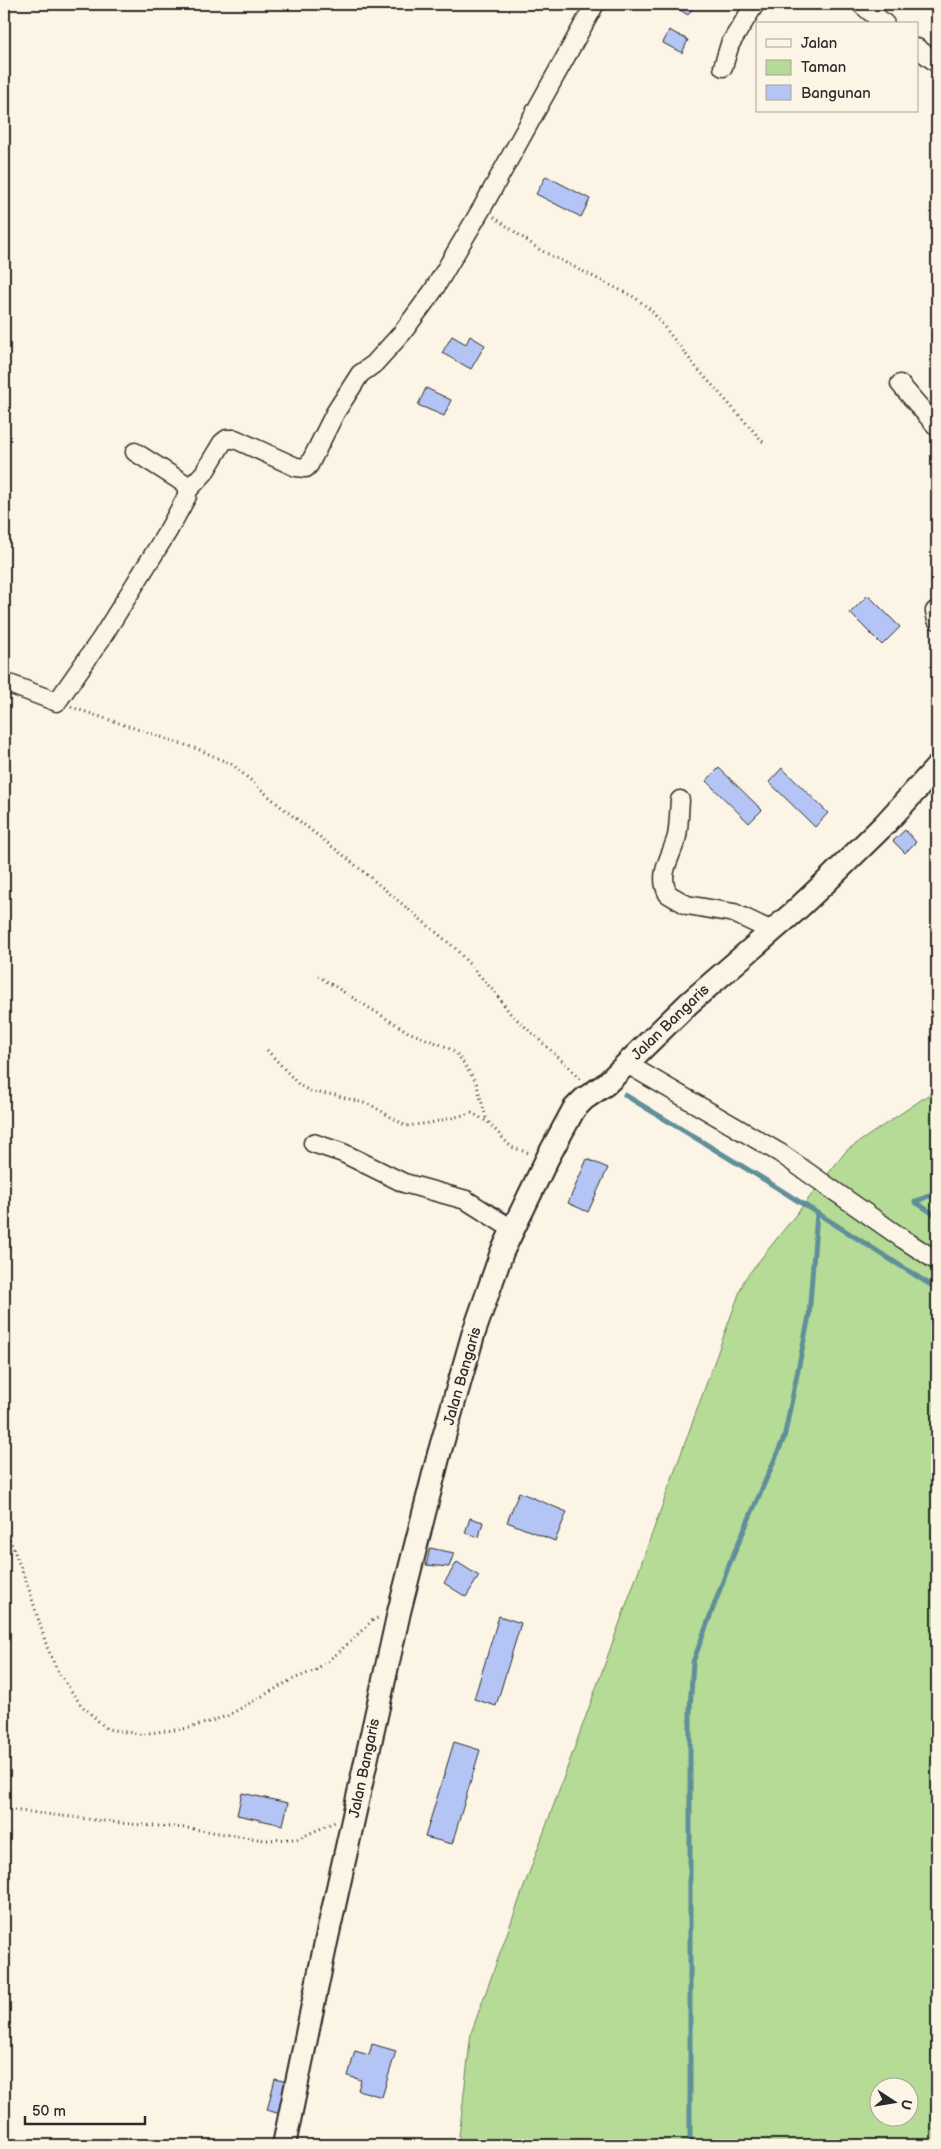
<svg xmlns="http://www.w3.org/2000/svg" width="941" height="2149" viewBox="0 0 941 2149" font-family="'Balsamiq Sans',sans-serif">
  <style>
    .green { fill: #b5db96; stroke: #708360; fill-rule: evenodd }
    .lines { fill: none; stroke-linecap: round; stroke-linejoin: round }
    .stream { stroke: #618f9a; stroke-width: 5 }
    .building { fill: #b4c5f5; stroke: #2b2b2b }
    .minor-casing { stroke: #2b2b2b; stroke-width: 21 }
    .tertiary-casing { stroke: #2b2b2b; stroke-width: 26 }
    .path { stroke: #2b2b2b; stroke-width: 3; stroke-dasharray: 1 4; stroke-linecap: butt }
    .minor { stroke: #fcf5e5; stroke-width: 18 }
    .tertiary { stroke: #fcf5e5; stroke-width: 22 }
    .labels { text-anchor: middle; stroke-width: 5; stroke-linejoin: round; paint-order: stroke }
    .street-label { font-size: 15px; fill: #2b2b2b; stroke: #fcf5e5 }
  </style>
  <rect width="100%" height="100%" fill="#fcf5e5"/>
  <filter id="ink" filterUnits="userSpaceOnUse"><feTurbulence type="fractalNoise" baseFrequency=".02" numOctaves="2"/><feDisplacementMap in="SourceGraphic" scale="10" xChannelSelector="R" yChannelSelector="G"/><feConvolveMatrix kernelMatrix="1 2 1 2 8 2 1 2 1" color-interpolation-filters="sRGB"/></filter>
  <g filter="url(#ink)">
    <path class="green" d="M937 1089V2145H458L471 2033 744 1280 847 1150ZM878 2086H908V2116H878Z"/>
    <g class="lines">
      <path class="stream" d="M625 1095 765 1180 937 1289
        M937 1192 915 1202 937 1216
        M690 2145V1710L693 1662 729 1565 784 1438 809 1316 817 1213"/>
    </g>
    <path class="building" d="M670 4H695L688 15Z
      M669 30 688 40 682 53 663 43Z
      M546 176 590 199 581 217 536 194Z
      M452 336 466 344 470 336 485 345 471 369 442 353Z
      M426 388 451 400 444 416 418 405Z
      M868 595 900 627 882 645 850 613Z
      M719 768 762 810 749 823 706 781Z
      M782 768 828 813 815 827 769 782Z
      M905 830 916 842 905 853 893 841Z
      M587 1159 608 1168 588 1212 568 1203Z
      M519 1492 567 1512 555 1541 507 1522Z
      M470 1518 483 1522 479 1537 465 1533Z
      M430 1548 454 1553 449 1567 426 1565Z
      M457 1562 479 1576 466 1597 444 1583Z
      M499 1616 521 1623 496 1706 474 1699Z
      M454 1742 480 1750 452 1844 425 1837Z
      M242 1793 288 1803 283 1825 237 1815Z
      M372 2044 396 2051 382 2097 358 2090 361 2080 348 2076 355 2051 369 2055Z
      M275 2079 288 2082 280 2114 267 2110Z"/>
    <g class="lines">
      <g class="minor-casing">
        <path id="minor" d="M861 4 885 24
          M917 48 937 63
          M723 67 730 44 755 4
          M900 384 937 427
          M188 490 204 473 222 443 227 439H235L296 467 306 468 309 465 335 413 360 374 374 364 402 333 433 291 482 208 595 4
          M935 611 937 620
          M4 682 57 702 101 639 168 531 187 496V485L135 452
          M680 800C679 812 679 825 677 836 672 856 657 874 668 894L687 905 734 913 772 931
          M627 1064 780 1153 903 1239 937 1261
          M313 1143 343 1153 404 1183 466 1200 512 1229"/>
      </g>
      <g class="tertiary-casing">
        <path id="tertiary" d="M284 2145 326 1942 399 1612 439 1454 473 1335 502 1252 548 1157 574 1109 584 1099 606 1084 689 1003 793 913 827 881 884 825 937 767"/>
      </g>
      <path class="path" d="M494 217 540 250 634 297 651 310 695 366 765 444
        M71 707 200 750 233 765 280 806 348 859 455 948 496 994 510 1013 570 1068 581 1081
        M318 976 408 1032 447 1047 458 1055 476 1082 487 1121
        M267 1050 299 1085 312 1092 335 1095 371 1105 406 1126 430 1123 472 1113 488 1122 511 1147 529 1153
        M4 1525 28 1586 47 1647 57 1670 81 1705 107 1729 140 1734 190 1728 227 1716 291 1680 316 1670 339 1652 373 1620 378 1618
        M4 1809 129 1824 187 1828 264 1840 297 1839 335 1822"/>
      <use href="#minor" class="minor"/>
      <use href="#tertiary" class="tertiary"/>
    </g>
  </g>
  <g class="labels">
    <g class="street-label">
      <text transform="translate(670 1022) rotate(-44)" y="5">Jalan Bangaris</text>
      <text transform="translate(462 1376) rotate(-74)" y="5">Jalan Bangaris</text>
      <text transform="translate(364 1768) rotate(-78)" y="5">Jalan Bangaris</text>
    </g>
  </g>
  <rect width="941" height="2149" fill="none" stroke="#fcf5e5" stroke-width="20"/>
  <rect x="10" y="10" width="921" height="2129" fill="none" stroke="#2b2b2b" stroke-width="2" filter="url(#ink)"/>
  <rect x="756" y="22" width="162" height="90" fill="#fcf5e5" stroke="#a8a49b"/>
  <rect x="766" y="39" width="25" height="8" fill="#fcf5e5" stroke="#a8a49b"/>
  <text x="801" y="48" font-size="15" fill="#2b2b2b">Jalan</text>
  <rect x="766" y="60" width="25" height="15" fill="#b5db96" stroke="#a8a49b"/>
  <text x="801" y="72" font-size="15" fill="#2b2b2b">Taman</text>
  <rect x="766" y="85" width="25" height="15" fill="#b4c5f5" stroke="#a8a49b"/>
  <text x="801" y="98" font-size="15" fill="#2b2b2b">Bangunan</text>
  <g transform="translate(894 2102) rotate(102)"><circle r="24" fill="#fcf5e5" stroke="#a8a49b"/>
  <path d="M0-4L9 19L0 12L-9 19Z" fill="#2b2b2b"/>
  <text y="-8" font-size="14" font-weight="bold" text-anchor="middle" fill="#2b2b2b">U</text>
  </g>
  <path d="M25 2116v8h120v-8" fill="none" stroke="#2b2b2b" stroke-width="2.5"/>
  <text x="32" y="2116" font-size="15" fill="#2b2b2b" stroke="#fcf5e5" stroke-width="4" paint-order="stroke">50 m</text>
</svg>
